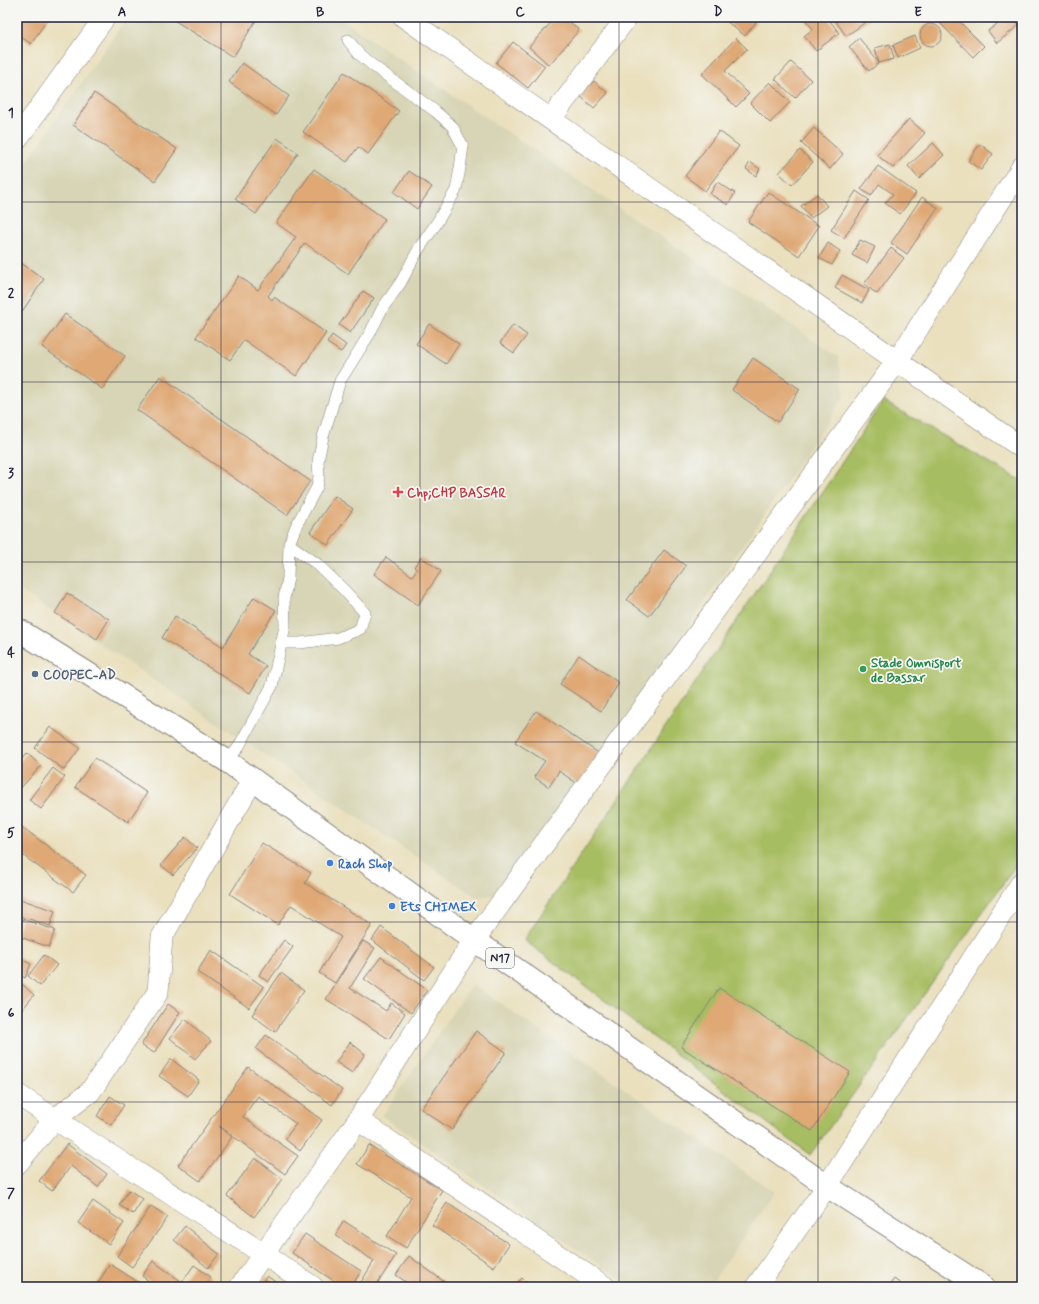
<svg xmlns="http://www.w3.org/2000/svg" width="1039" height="1304" viewBox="0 0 1039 1304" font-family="Mynerve,sans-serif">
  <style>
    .built { fill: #d8d5b6 }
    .green { fill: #a7bd62; stroke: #64704e }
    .building { fill: #dfa875 }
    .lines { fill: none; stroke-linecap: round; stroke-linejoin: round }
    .lane-casing { stroke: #86817c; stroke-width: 12 }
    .street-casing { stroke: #86817c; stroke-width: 22 }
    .primary-casing { stroke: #86817c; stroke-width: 24 }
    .lane { stroke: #fff; stroke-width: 11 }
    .street { stroke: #fff; stroke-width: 21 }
    .primary { stroke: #fff; stroke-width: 22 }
    .grid { fill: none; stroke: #22223b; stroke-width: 1; stroke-opacity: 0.55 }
    .health-dot { fill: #e0444e; stroke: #f6f6f2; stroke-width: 1.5 }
    .leisure-dot { fill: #2e9e5b; stroke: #f6f6f2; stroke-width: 1.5 }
    .service-dot { fill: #5c6f8a; stroke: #f6f6f2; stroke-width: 1.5 }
    .shop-dot { fill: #3f7fe0; stroke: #f6f6f2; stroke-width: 1.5 }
    .labels { text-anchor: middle; stroke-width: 3.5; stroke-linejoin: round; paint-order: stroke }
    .shield { fill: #f6f6f2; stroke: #626272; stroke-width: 1 }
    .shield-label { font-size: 12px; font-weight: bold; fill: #22223b }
    .health-label { font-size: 13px; font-weight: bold; fill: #be3a42; stroke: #f6f6f2; text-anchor: start }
    .leisure-label { font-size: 13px; font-weight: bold; fill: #27864d; stroke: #f6f6f2; text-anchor: start }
    .service-label { font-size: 13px; font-weight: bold; fill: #4e5e75; stroke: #f6f6f2; text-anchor: start }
    .shop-label { font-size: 13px; font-weight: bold; fill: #366cbe; stroke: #f6f6f2; text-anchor: start }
    .neatline { fill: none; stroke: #22223b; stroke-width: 1.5 }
    .grid-label { font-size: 13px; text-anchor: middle; font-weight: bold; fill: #22223b }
  </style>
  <rect width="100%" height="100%" fill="#f6f6f2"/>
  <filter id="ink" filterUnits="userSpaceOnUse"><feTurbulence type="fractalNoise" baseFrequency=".025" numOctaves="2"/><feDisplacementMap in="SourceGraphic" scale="8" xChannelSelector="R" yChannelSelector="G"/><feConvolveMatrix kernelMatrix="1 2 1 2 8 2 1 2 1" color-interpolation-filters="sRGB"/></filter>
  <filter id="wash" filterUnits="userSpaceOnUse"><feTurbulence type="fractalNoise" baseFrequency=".012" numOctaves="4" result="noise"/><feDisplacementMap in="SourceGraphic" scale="16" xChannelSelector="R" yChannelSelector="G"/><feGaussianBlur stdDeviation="0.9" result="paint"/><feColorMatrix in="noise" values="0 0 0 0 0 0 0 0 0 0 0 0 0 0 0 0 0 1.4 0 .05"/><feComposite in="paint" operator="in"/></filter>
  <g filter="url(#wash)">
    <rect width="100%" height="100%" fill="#eae0be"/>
    <path class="built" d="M127 17H338L838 357 845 396 506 894 476 897 17 588V176Z
      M472 984 774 1192 709 1287H632L382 1116Z"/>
    <path class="green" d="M883 401 1022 481V857L810 1155 524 940Z"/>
    <g id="blocks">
      <path class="building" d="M17 17H49L31 44 17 34Z
        M169 17H258L233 57Z
        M524 17H536L532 23Z
        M556 17H564L579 30 549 65 529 47Z
        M721 17H750L756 22 745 36Z
        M803 17H827L839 33 816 51 804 36 813 29Z
        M833 17H873L846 36Z
        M944 17H955L984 46 973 57 939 22Z
        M1006 17H1013L1019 25 997 43 988 31Z
        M920 35a11 11 0 1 1 22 0a11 11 0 1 1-22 0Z
        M915 36 920 48 898 58 893 45Z
        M736 38 747 49 725 71 749 94 736 107 702 74Z
        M859 38 879 63 869 71 849 47Z
        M513 42 545 66 528 88 496 63Z
        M890 44 894 59 879 63 875 48Z
        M791 62 811 80 795 98 775 79Z
        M242 63 289 96 276 115 229 82Z
        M344 72 399 111 368 154 358 147 347 162 303 132Z
        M594 81 608 93 594 108 580 96Z
        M770 82 790 102 770 123 750 103Z
        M94 93 177 149 155 181 73 125Z
        M909 119 925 133 893 168 877 155Z
        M814 128 843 154 830 169 801 143Z
        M719 131 739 146 705 191 685 176Z
        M277 138 298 153 256 214 235 199Z
        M933 143 944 155 919 179 908 166Z
        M980 144 993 154 981 170 968 161Z
        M800 150 813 162 792 185 779 173Z
        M750 162 760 169 756 176 746 169Z
        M878 166 916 193 900 214 885 203 893 194 879 184 871 196 861 189Z
        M314 169 385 219 348 274 305 243 268 296 272 300 274 297 326 333 296 376 244 340 230 360 196 337 239 276 258 290 296 237 276 223Z
        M409 171 432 187 417 209 394 192Z
        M717 182 735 193 728 205 710 194Z
        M856 191 869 200 844 238 831 230Z
        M768 192 819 226 799 256 748 222Z
        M817 194 827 206 811 218 801 206Z
        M922 197 938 208 907 254 891 243Z
        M860 240 875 247 867 263 852 255Z
        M828 243 840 251 832 265 819 258Z
        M891 248 904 258 877 294 864 284Z
        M17 260 44 279 17 319Z
        M842 275 869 290 862 303 835 288Z
        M363 291 374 298 350 333 339 325Z
        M65 314 125 356 102 389 42 347Z
        M429 324 459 344 446 364 416 344Z
        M513 325 527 335 514 353 500 343Z
        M332 335 346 345 341 352 327 343Z
        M753 358 800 389 778 422 732 390Z
        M160 376 310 481 287 515 137 410Z
        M335 496 353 509 328 545 310 532Z
        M664 550 686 566 649 616 627 600Z
        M386 557 412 576 417 569 414 567 421 557 441 571 418 605 374 574Z
        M67 593 109 619 97 639 55 613Z
        M254 597 276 610 248 654 266 666 250 693 162 638 175 616 223 647Z
        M579 655 619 683 601 711 560 684Z
        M536 711 603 756 582 787 559 771 549 787 534 777 545 761 515 742Z
        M50 727 80 748 64 770 35 748Z
        M27 753 41 766 17 792V764Z
        M95 758 147 793 128 822 75 787Z
        M53 768 65 777 41 809 29 800Z
        M22 827 86 875 73 892 17 851V833Z
        M185 837 197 848 173 875 161 865Z
        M262 843 311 873 305 883 372 925 335 983 319 973 341 937 291 905 278 925 230 894Z
        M17 898 55 911 50 926 17 915Z
        M22 919 55 930 49 947 17 936Z
        M381 927 434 967 424 980 372 940Z
        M284 940 293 947 268 982 259 975Z
        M363 941 375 948 350 988 386 1011 391 1003 405 1013 389 1039 326 999Z
        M211 950 264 987 249 1008 197 972Z
        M44 955 57 965 40 986 28 976Z
        M17 957 31 964 25 978 17 974Z
        M381 957 427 990 411 1013 364 979Z
        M281 973 304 990 275 1032 252 1015Z
        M22 984 34 995 17 1016V990Z
        M719 988 850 1072 812 1131 681 1047Z
        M168 1004 180 1012 154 1053 141 1045Z
        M185 1019 211 1041 195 1059 170 1038Z
        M476 1031 506 1052 452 1130 421 1109Z
        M266 1035 342 1090 332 1105 256 1049Z
        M350 1042 365 1054 352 1073 336 1062Z
        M171 1059 199 1080 188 1096 159 1076Z
        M248 1067 322 1120 300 1151 285 1139 296 1124 258 1096 243 1117 298 1156 285 1174 219 1126 232 1137 200 1181 178 1165Z
        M110 1096 124 1105 111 1125 97 1116Z
        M67 1144 107 1174 98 1187 71 1166 52 1191 39 1181Z
        M369 1145 442 1190 406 1248 387 1236 411 1197 357 1164Z
        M255 1158 283 1179 254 1217 227 1196Z
        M129 1190 143 1199 133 1214 119 1205Z
        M93 1201 124 1223 109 1244 78 1223Z
        M447 1203 509 1244 494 1267 432 1225Z
        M151 1206 168 1217 132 1267 117 1256Z
        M344 1221 396 1255 375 1287H358L374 1261 335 1235Z
        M185 1226 219 1254 208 1268 174 1240Z
        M305 1234 361 1271 351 1287H343L292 1253Z
        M409 1256 446 1283 444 1287H413L396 1275Z
        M153 1261 182 1282 194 1265 211 1277 204 1287H157L142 1276Z
        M110 1264 146 1287H95Z
        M267 1276 282 1287H259Z
        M522 1278 531 1287H514Z
        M894 1279 905 1287H888Z"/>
    </g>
  </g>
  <g filter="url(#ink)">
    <use href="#blocks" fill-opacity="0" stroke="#86817c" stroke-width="1"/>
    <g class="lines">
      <g class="lane-casing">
        <path id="lane" d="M281 643H300L338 638 360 629 365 613 344 590 317 564 289 544
          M227 761 238 748 272 686 285 626 284 598 288 578 289 544 296 526 317 487 319 477 318 461 323 437 340 381 370 333 382 309 401 282 418 250 436 224 456 190 460 168 463 146 452 126 435 111 372 65 359 54 348 40"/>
      </g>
      <g class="street-casing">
        <path id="street" d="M404 17 1022 448
          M551 119 627 17
          M17 139 105 17
          M17 1094C115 1160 216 1221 313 1287
          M358 1120 605 1287
          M17 1164 54 1120 90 1092 158 992 162 937 253 779
          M240 1287 358 1120 474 940 897 361 1022 167
          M756 1287 827 1186 1022 882"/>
      </g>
      <g class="primary-casing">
        <path id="primary" d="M17 629 227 761 474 940 827 1186 984 1287"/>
      </g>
      <use href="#lane" class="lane"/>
      <use href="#street" class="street"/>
      <use href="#primary" class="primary"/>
    </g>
  </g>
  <path class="grid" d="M221 17V1287M420 17V1287M619 17V1287M818 17V1287M17 202H1022M17 382H1022M17 562H1022M17 742H1022M17 922H1022M17 1102H1022"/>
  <path class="health-dot" d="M396 486h4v4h4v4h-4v4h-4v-4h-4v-4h4z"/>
  <circle class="leisure-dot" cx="863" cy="669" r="4"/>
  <circle class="service-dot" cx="35" cy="674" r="4"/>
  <g class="shop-dot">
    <circle cx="330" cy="863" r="4"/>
    <circle cx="392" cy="906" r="4"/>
  </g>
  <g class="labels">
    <rect class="shield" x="486" y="948" width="28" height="20" rx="3"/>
    <g class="shield-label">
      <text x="500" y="962">N17</text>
    </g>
    <g class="health-label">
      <text x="407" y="497">Chp;CHP BASSAR</text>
    </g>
    <g class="leisure-label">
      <text x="871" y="667">Stade Omnisport<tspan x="871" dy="15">de Bassar</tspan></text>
    </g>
    <g class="service-label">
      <text x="43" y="679">COOPEC-AD</text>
    </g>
    <g class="shop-label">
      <text x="338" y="868">Rach Shop</text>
      <text x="400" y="911">Ets CHIMEX</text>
    </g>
  </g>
  <rect width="1039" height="1304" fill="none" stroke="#f6f6f2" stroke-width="44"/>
  <rect x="22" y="22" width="995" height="1260" class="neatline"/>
  <g class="grid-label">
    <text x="122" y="16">A</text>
    <text x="320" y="16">B</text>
    <text x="520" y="16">C</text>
    <text x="718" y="16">D</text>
    <text x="918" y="16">E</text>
    <text x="11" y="117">1</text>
    <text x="11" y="297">2</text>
    <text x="11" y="477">3</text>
    <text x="11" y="657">4</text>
    <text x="11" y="837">5</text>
    <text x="11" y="1017">6</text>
    <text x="11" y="1197">7</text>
  </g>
</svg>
